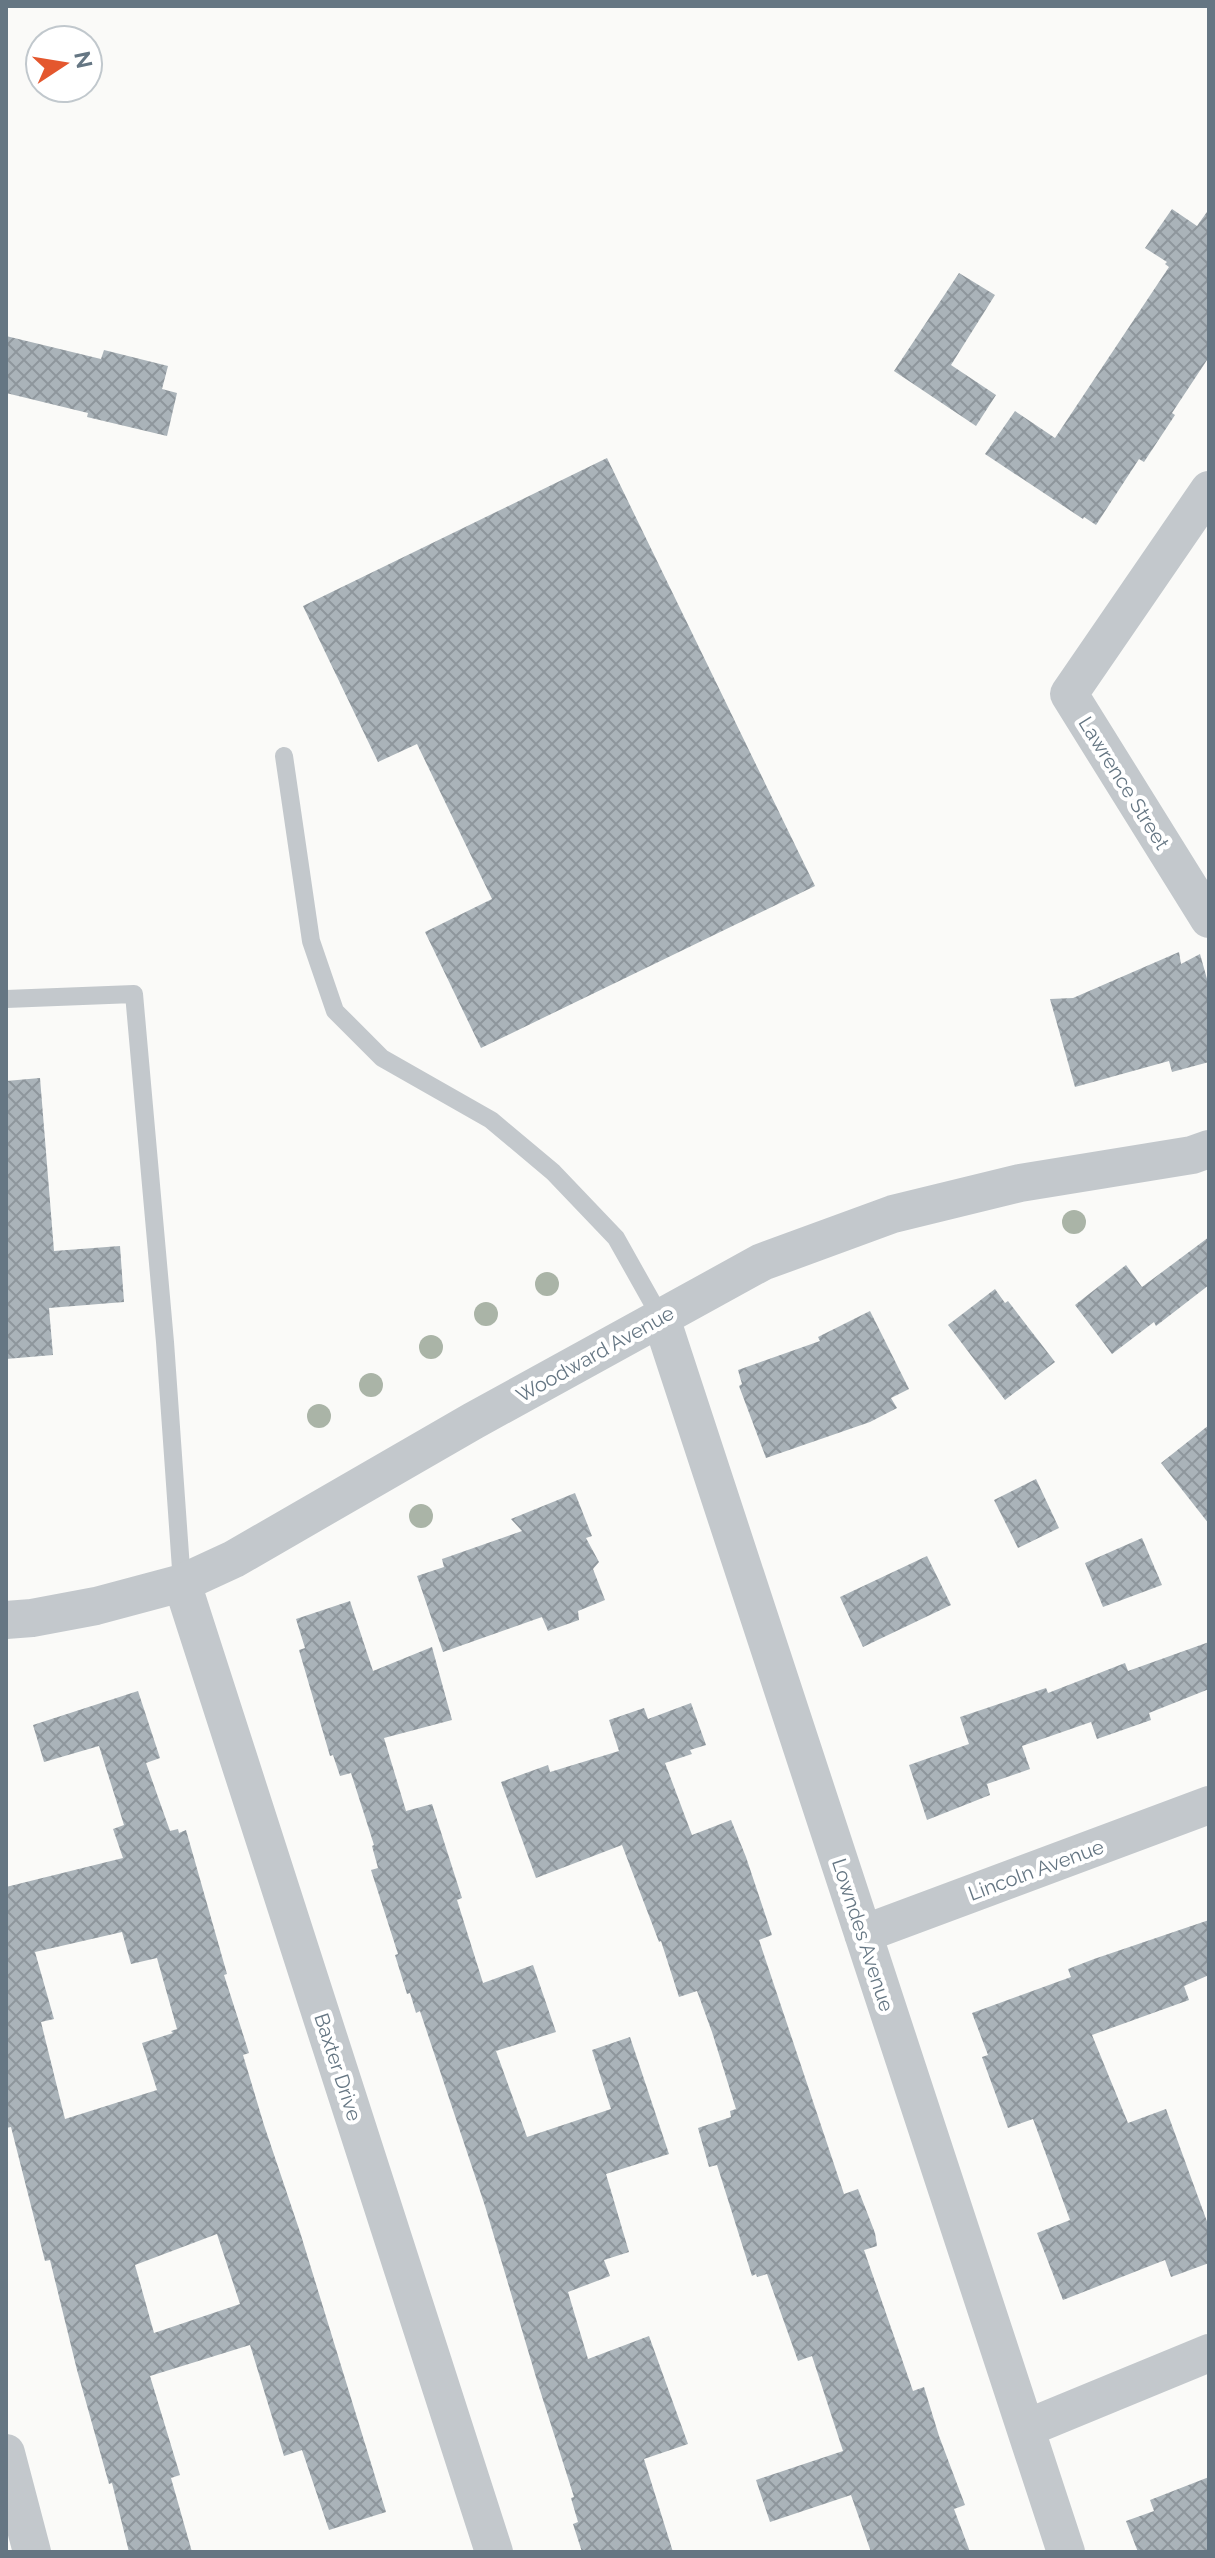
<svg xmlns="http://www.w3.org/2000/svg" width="1215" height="2558" viewBox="0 0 1215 2558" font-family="Raleway,sans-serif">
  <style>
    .building { fill: url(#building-cross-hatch); fill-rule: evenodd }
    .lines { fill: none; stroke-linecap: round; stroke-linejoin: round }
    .lane { stroke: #c3c8cc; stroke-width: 18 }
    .street { stroke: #c3c8cc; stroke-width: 38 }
    .tree { fill: #aab4a7 }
    .labels { text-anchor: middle; stroke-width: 8; stroke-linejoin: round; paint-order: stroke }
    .street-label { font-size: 20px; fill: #657683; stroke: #fff }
  </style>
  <defs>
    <pattern id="building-cross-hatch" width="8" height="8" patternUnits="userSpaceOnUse" patternTransform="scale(2)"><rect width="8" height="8" fill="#aab3b9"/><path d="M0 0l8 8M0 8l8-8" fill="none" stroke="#8e969c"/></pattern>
  </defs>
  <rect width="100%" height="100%" fill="#fafaf8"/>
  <path class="building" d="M1172 209 1197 226 1209 209V357L1172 413 1175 415 1144 462 1139 459 1096 525 1084 517 1083 519 985 454 1015 411 1055 438 1169 267 1165 264 1167 262 1145 248Z
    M959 273 995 295 951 365 996 395 976 426 894 371Z
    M6 336 101 359 104 350 168 366 162 389 177 393 167 436 87 417 88 413 6 393Z
    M607 458 815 886 481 1048 425 932 492 899 417 744 378 762 303 606Z
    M1179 952 1181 964 1200 954 1209 986V1062L1172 1072 1169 1061 1075 1087 1050 999 1073 998Z
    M40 1078 54 1251 120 1246 124 1302 49 1308 53 1355 6 1359V1081Z
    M1209 1237V1285L1156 1326 1154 1322 1112 1354 1075 1305 1126 1265 1142 1287Z
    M995 1289 1005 1303 1008 1301 1055 1362 1005 1400 948 1325Z
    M870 1311 909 1389 891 1398 897 1408 870 1422 766 1458 739 1386 742 1384 738 1370 820 1341 818 1337Z
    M1209 1425V1524L1161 1463Z
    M1036 1479 1059 1528 1018 1548 994 1500Z
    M575 1493 592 1536 586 1538 599 1562 593 1569 605 1600 578 1611 579 1620 548 1631 542 1617 443 1652 417 1576 444 1567 442 1559 522 1531 511 1519Z
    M1142 1538 1162 1585 1103 1607 1085 1563Z
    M927 1556 951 1605 863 1647 840 1597Z
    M350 1601 373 1671 432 1647 452 1720 384 1738 406 1811 432 1804 462 1898 457 1900 483 1983 533 1965 556 2032 496 2051 527 2137 611 2109 592 2050 630 2037 669 2154 606 2174 629 2252 604 2260 610 2276 568 2292 588 2359 649 2336 688 2444 644 2459 673 2552H582L573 2524 578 2522 571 2498 574 2497 538 2384 485 2206 420 2011 416 2013 410 1993 407 1994 395 1955 398 1954 371 1870 378 1868 372 1846 374 1845 351 1773 340 1776 333 1755 330 1756 299 1650 305 1648 296 1619Z
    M1209 1642V1689L1149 1713 1151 1720 1097 1739 1091 1722 1022 1746 1030 1769 987 1784 990 1795 927 1820 909 1765 969 1744 960 1717 1046 1688 1048 1693 1125 1663 1128 1671Z
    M138 1691 160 1758 146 1763 170 1831 178 1829 179 1833 186 1830 227 1974 224 1975 249 2053 243 2055 264 2125 300 2232 386 2512 329 2530 302 2450 284 2456 250 2345 150 2376 180 2475 171 2478 192 2552H129L112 2483 109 2484 77 2370 50 2260 45 2261 11 2127 6 2128V1887L123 1858 113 1829 124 1825 99 1746 44 1762 33 1725ZM122 1932 131 1964 157 1958 177 2029 171 2031 173 2033 142 2043 157 2090 65 2119 41 2022 54 2019 35 1952ZM217 2234 240 2304 154 2333 135 2265Z
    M691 1703 706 1745 690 1750 692 1754 665 1763 692 1835 731 1820 746 1857 772 1935 759 1940 844 2194 858 2189 875 2233 877 2246 864 2250 913 2391 924 2387 939 2436 965 2505 954 2509 970 2552H871L851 2495 770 2522 756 2480 843 2451 812 2356 798 2361 767 2274 757 2277 756 2274 752 2276 717 2165 709 2167 698 2128 731 2117 730 2111 736 2109 712 2032 697 1991 679 1997 661 1941 659 1942 622 1845 536 1878 501 1782 548 1765 550 1772 619 1751 609 1720 644 1708 648 1719Z
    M1209 1920V1975L1184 1986 1189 2000 1092 2035 1128 2123 1166 2109 1209 2227V2263L1171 2277 1165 2260 1063 2300 1037 2233 1070 2220 1033 2119 1008 2128 982 2057 988 2055 972 2013 1071 1977 1068 1969 1094 1959Z
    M1209 2477V2552H1138L1126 2521 1154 2511 1150 2500Z"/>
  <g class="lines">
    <path class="lane" d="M284 756 311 941 335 1011 382 1058 491 1120 553 1172 616 1238 661 1318
      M6 999 134 994 165 1342 182 1583"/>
    <path class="street" d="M1209 490 1069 694 1209 919
      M661 1318 1066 2552
      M182 1583 494 2552
      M6 1620 32 1618 96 1606 182 1583 234 1559 473 1421 762 1262 893 1214 1020 1183 1192 1155 1209 1149
      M863 1934 1209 1805
      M1027 2428 1209 2353
      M6 2453 32 2552"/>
  </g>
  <g class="tree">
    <circle cx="1074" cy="1222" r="12"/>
    <circle cx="547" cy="1284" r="12"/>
    <circle cx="486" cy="1314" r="12"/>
    <circle cx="431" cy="1347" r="12"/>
    <circle cx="371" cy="1385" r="12"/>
    <circle cx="319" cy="1416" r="12"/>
    <circle cx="421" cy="1516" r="12"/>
  </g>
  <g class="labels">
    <g class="street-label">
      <text transform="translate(1124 783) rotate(58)" y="7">Lawrence Street</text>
      <text transform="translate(595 1354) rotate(-29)" y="7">Woodward Avenue</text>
      <text transform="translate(1036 1870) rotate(-20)" y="7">Lincoln Avenue</text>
      <text transform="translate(863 1935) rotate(72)" y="7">Lowndes Avenue</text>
      <text transform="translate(338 2067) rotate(72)" y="7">Baxter Drive</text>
    </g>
  </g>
  <rect width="1215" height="2558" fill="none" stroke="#657683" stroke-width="16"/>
  <g transform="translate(64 64) rotate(78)"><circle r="38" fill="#ffffff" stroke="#c1c8cd" stroke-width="2"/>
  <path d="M0-6L14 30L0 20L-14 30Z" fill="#e4572e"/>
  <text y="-12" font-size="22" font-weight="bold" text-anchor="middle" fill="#657683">N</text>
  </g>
</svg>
